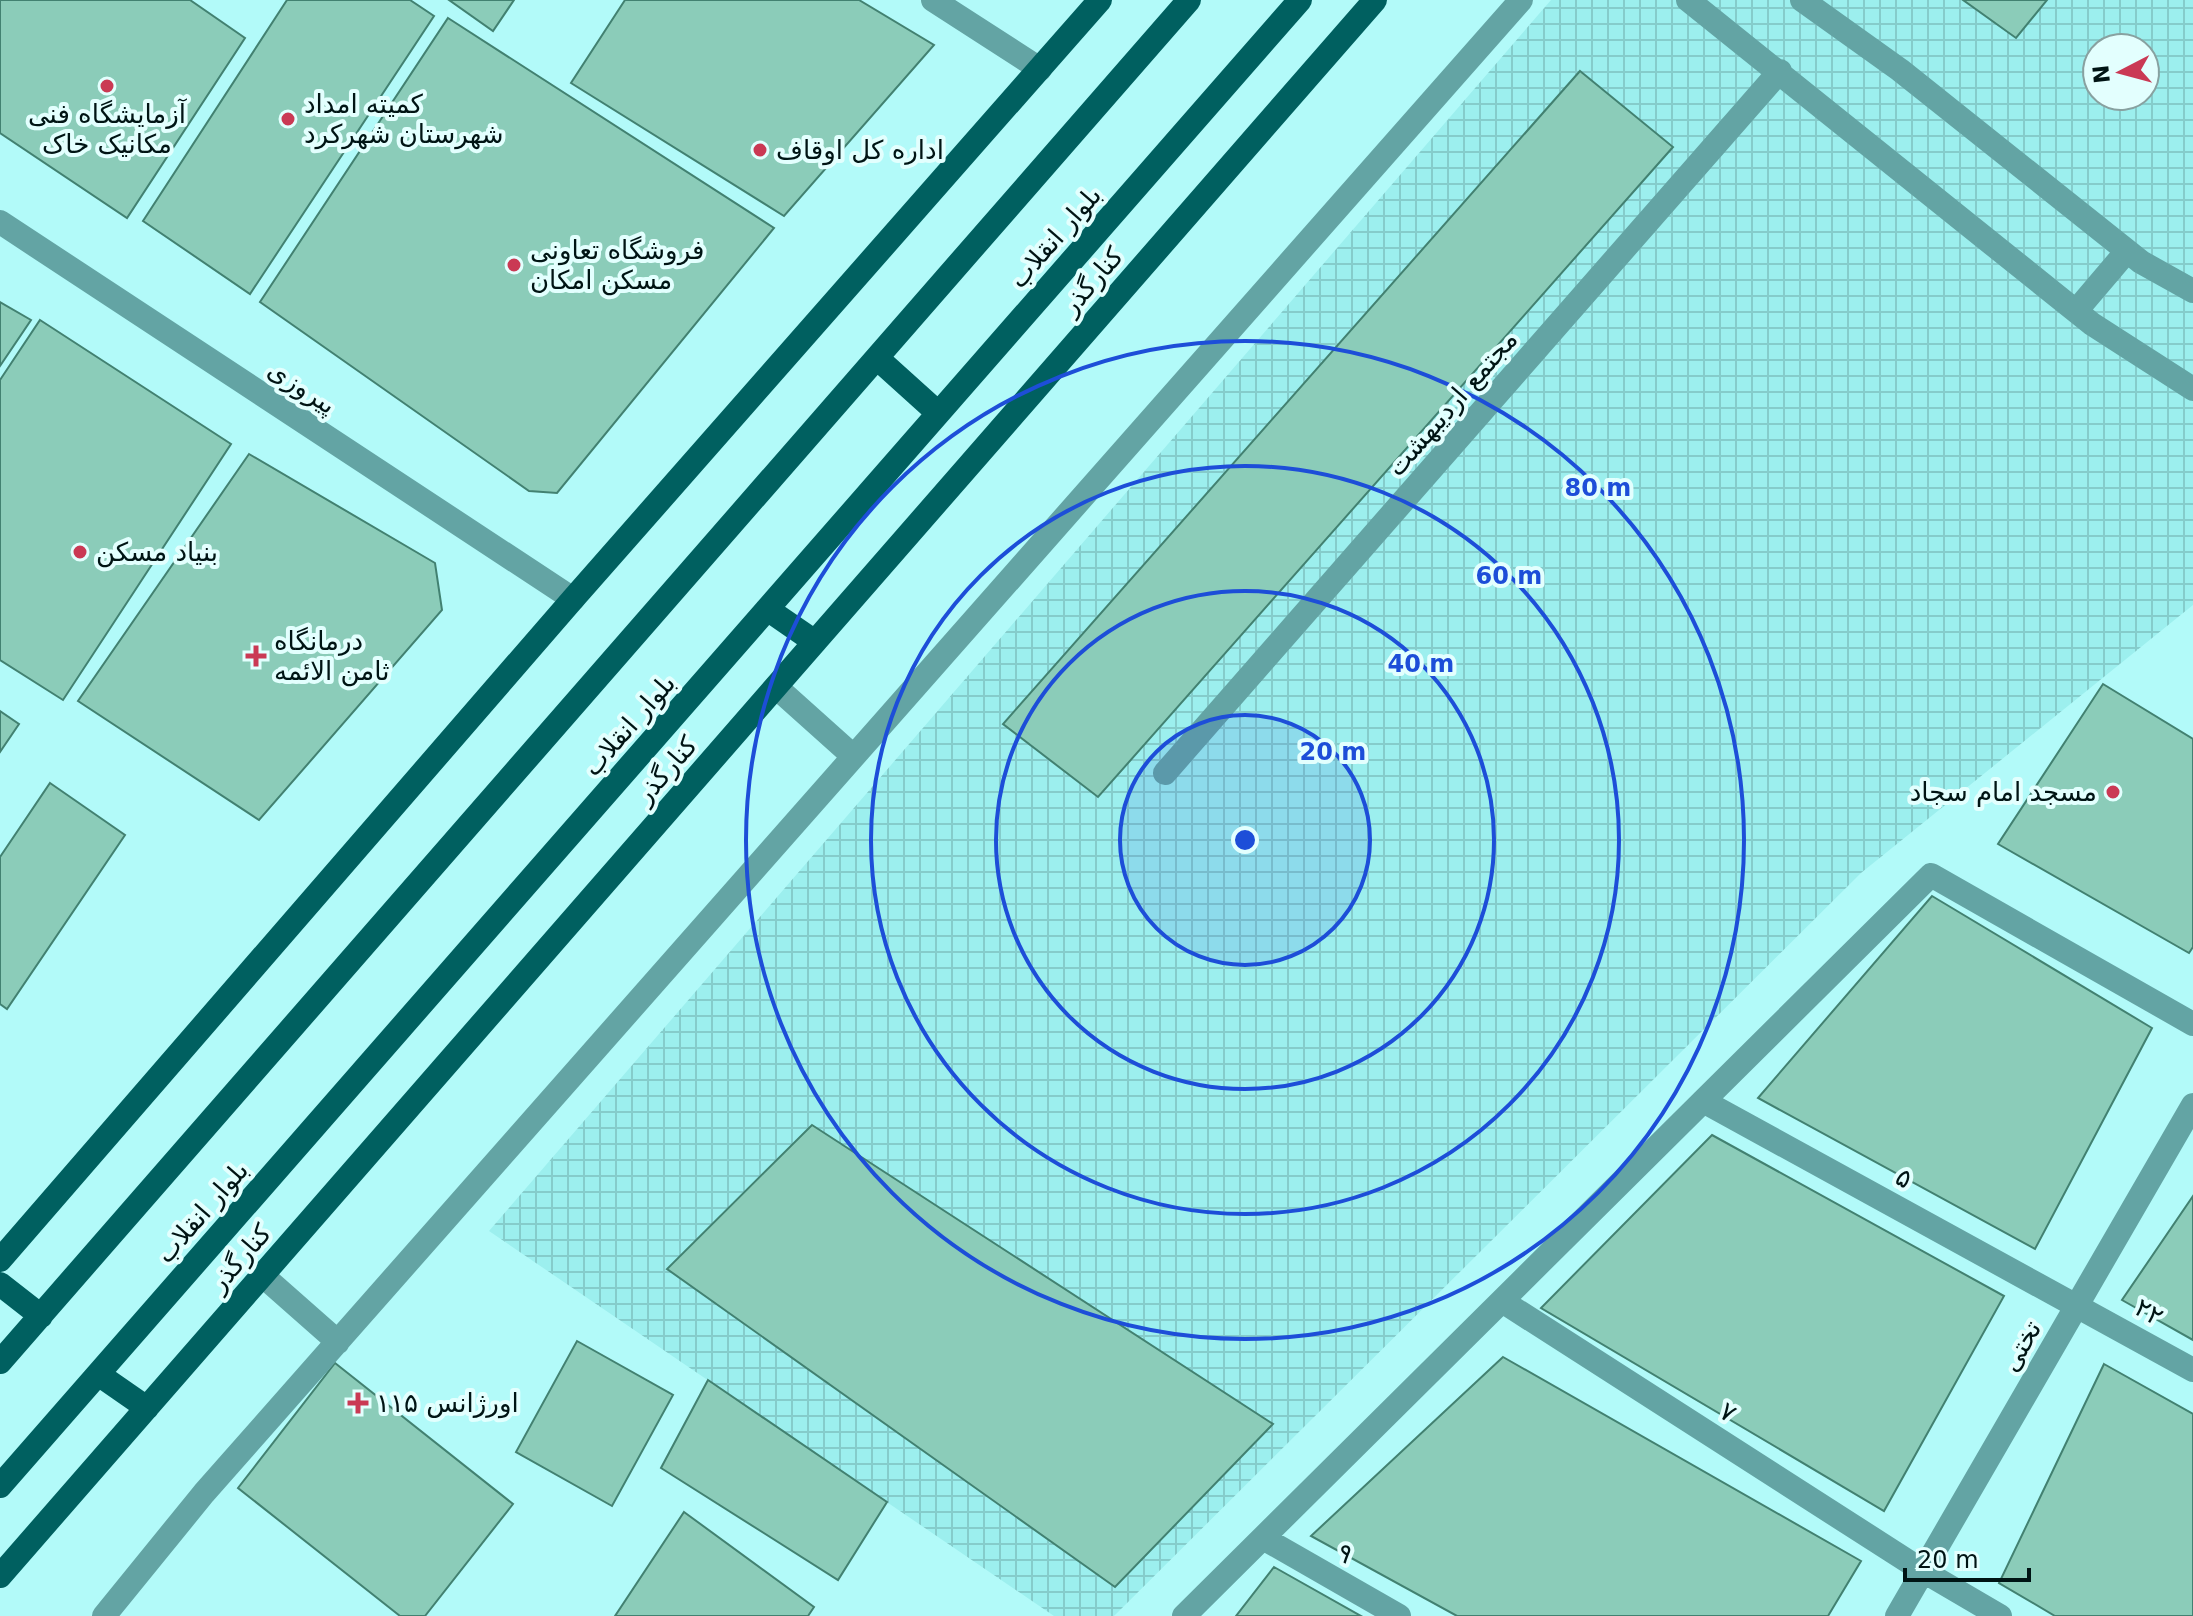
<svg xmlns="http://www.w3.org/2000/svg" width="2193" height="1616" viewBox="0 0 2193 1616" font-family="'DejaVu Sans','Noto Sans Arabic',sans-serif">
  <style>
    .industrial { fill: url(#industrial-grid); fill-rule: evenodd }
    .building { fill: #8bccb9; stroke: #428171; stroke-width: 2 }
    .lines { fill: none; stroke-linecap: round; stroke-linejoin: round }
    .minor { stroke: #63a4a4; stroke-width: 24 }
    .major { stroke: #006060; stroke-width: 24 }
    .ring { fill: none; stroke: #1d4ed8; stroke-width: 4 }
    .poi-dot { fill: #ca3954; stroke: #e3fffe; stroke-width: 3 }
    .labels { text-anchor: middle; stroke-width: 8; stroke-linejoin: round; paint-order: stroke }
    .poi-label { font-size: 26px; fill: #001414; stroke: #e3fffe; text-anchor: start }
    .street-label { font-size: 26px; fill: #001414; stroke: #e3fffe }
    .centre { fill: #1d4ed8; stroke: #e3fffe; stroke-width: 4 }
    .ring-label { font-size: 24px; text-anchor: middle; font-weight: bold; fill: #1d4ed8; stroke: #e3fffe; stroke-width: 8; stroke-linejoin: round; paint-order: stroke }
  </style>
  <defs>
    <pattern id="industrial-grid" width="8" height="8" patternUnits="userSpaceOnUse" patternTransform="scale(2)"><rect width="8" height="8" fill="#9cefee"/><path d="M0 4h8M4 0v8" fill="none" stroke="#85cccb"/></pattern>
  </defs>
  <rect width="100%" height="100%" fill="#b2faf9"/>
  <path class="industrial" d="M1551 0H2193V605L1861 873 1114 1616H1054L489 1231ZM2097 48H2145V96H2097Z"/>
  <path class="building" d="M0 0H190L245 38 127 218 0 133Z
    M287 0H410L434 16 250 294 143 221Z
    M449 0H514L493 31Z
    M625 0H859L934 45 784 216 571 83Z
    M1963 0H2047L2016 38Z
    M448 18 774 228 557 493 529 491 260 302Z
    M1580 71 1673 147 1098 797 1003 724Z
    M0 302 31 320 0 366Z
    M40 320 231 444 63 700 0 660V380Z
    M249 454 435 563 442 610 259 820 78 701Z
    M2103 684 2193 739V947L2189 953 1998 844Z
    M0 711 19 724 0 752Z
    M50 783 125 835 7 1009 0 1004V857Z
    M1932 896 2152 1028 2035 1249 1758 1098Z
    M812 1125 1273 1424 1115 1587 667 1269Z
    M1712 1135 2004 1296 1884 1511 1541 1308Z
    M2193 1196V1340L2122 1300Z
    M577 1341 673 1395 612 1506 516 1452Z
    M1503 1357 1861 1561 1828 1616H1457L1311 1536Z
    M335 1363 513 1504 425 1616H400L238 1488Z
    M2104 1364 2193 1414V1616H2055L1999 1583Z
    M708 1380 887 1502 838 1580 661 1468Z
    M684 1512 814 1607 808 1616H615Z
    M1274 1567 1361 1616H1236Z"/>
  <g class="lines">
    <path class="minor" d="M933 0 1040 69
      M1688 0 2092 324 2193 389
      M1802 0 1900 70 2141 262 2193 291
      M0 222 573 599
      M2076 311 2127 251
      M776 687 853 756
      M1165 773 1780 71
      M1703 1101 2193 1370
      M262 1275 338 1342
      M1502 1301 1923 1571 2000 1616
      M1263 1538 1399 1616
      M104 1616 204 1493 1521 0
      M1184 1616 1931 875 2193 1024
      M1897 1616 2193 1105"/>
    <path class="major" d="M877 358 938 413
      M767 609 815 642
      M0 1260 573 599 1100 0
      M0 1284 41 1316
      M0 1362 1189 0
      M98 1374 147 1408
      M0 1486 1300 0
      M0 1576 1375 0"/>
  </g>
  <circle cx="1245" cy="840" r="125" fill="#1d4ed8" fill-opacity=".12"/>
  <g class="ring">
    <circle cx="1245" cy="840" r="125"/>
    <circle cx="1245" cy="840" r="249"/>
    <circle cx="1245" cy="840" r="374"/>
    <circle cx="1245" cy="840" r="499"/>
  </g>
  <g class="poi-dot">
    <circle cx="107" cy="86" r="8"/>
    <circle cx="288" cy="119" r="8"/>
    <circle cx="760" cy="150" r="8"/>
    <circle cx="514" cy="265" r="8"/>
    <circle cx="80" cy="552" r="8"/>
    <path d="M252 644h8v8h8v8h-8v8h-8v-8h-8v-8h8z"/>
    <circle cx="2113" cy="792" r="8"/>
    <path d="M354 1391h8v8h8v8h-8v8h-8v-8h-8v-8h8z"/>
  </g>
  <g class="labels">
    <g class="poi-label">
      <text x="304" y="113">کمیته امداد<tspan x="304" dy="30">شهرستان شهرکرد</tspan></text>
      <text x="107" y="123" text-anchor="middle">آزمایشگاه فنی<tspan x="107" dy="30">مکانیک خاک</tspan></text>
      <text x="776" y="159">اداره کل اوقاف</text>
      <text x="530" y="259">فروشگاه تعاونی<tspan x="530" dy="30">مسکن امکان</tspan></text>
      <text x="96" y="561">بنیاد مسکن</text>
      <text x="274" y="650">درمانگاه<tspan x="274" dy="30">ثامن الائمه</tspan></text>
      <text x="2097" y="801" text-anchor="end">مسجد امام سجاد</text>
      <text x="376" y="1412">اورژانس ۱۱۵</text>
    </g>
    <g class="street-label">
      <text transform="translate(1055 237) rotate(-49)" y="9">بلوار انقلاب</text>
      <text transform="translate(1092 281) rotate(-49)" y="9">کنارگذر</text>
      <text transform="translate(302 387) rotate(33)" y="9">پیروزی</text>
      <text transform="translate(1452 403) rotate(-49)" y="9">مجتمع اردیبهشت</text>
      <text transform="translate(629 725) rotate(-49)" y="9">بلوار انقلاب</text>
      <text transform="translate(666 770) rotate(-49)" y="9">کنارگذر</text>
      <text transform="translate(1904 1178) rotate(29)" y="9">۵</text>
      <text transform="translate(202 1212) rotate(-49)" y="9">بلوار انقلاب</text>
      <text transform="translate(240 1258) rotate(-49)" y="9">کنارگذر</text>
      <text transform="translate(2149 1312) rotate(30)" y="9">۲۲</text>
      <text transform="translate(2021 1346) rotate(-60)" y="9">تختی</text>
      <text transform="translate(1728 1412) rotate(33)" y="9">۷</text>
      <text transform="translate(1345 1553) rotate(30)" y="9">۹</text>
    </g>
  </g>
  <circle cx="1245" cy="840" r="12" class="centre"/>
  <g class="ring-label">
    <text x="1598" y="496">80 m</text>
    <text x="1509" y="584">60 m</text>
    <text x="1421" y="672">40 m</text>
    <text x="1333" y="760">20 m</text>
  </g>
  <g transform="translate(2121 72) rotate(264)"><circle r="38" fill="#e3fffe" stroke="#88a1a0" stroke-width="2"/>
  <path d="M0-6L14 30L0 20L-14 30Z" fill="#ca3954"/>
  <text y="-12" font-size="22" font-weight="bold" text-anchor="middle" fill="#001414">N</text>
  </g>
  <path d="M1905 1568v12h124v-12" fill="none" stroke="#001414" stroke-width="4"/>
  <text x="1917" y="1568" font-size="24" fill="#001414" stroke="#e3fffe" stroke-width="6" paint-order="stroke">20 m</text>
</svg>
